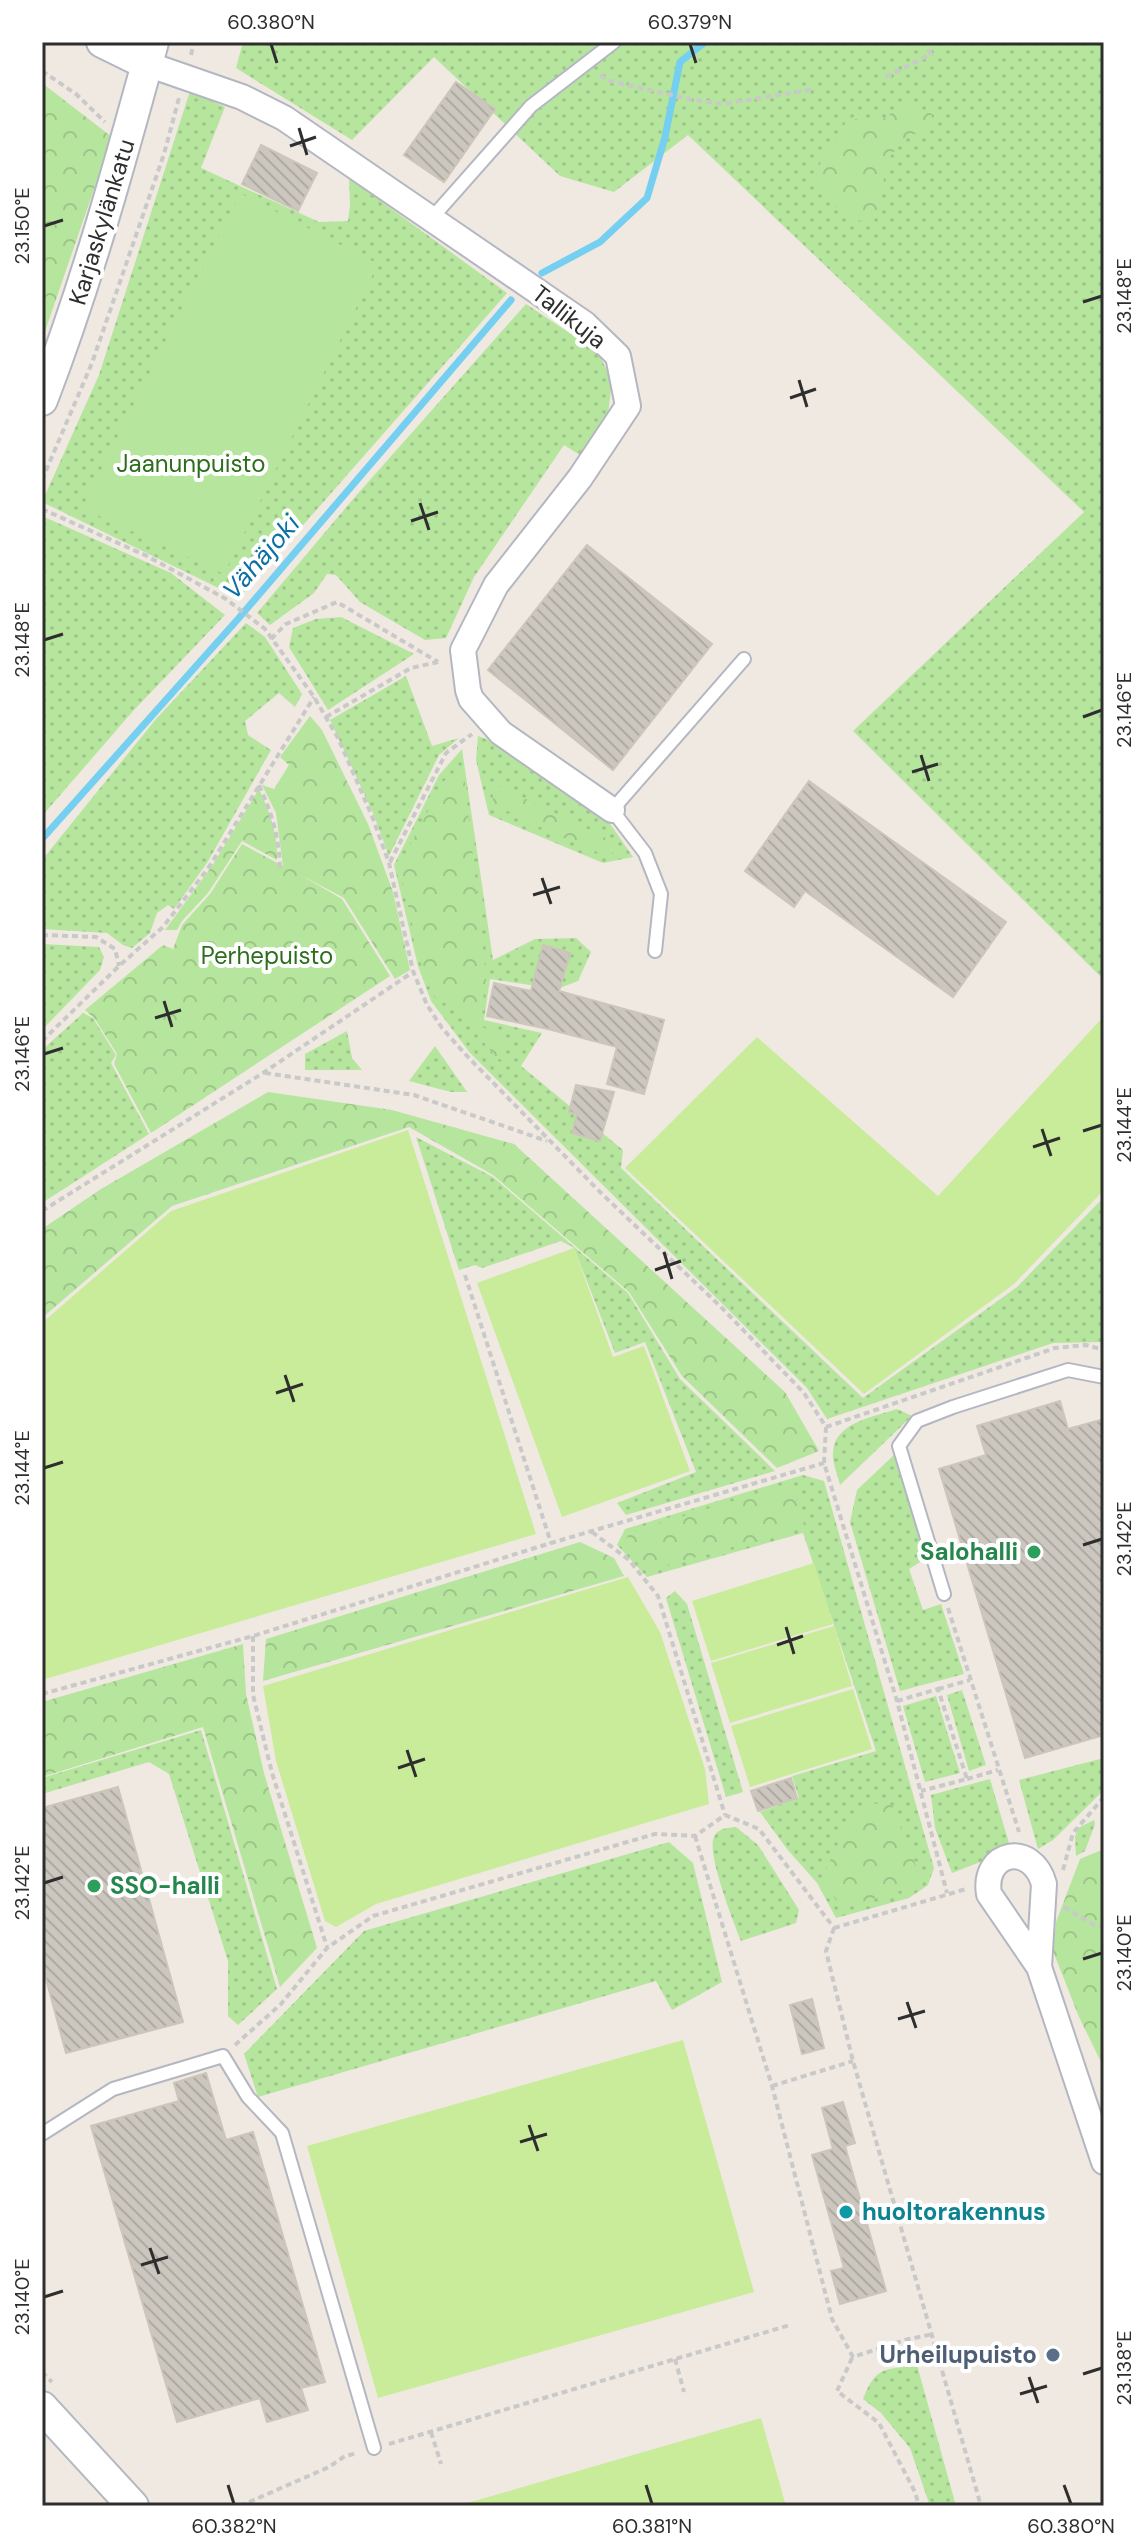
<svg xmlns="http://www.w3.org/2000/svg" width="1146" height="2548" viewBox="0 0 1146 2548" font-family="'DM Sans',sans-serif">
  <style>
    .grass { fill: url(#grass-dots) }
    .forest { fill: url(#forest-crowns) }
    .garden { fill: #b6e59e }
    .pitch { fill: #c9ec9a }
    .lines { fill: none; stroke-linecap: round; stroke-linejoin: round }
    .stream { stroke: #75cff0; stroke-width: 7 }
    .building { fill: url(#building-back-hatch); stroke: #cbc5ba; stroke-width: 2 }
    .service-casing { stroke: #b4b7c1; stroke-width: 16 }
    .minor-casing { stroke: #b4b7c1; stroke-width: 28 }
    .tertiary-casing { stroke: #b4b7c1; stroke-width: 34 }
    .path { stroke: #c9c9c9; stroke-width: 4; stroke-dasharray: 6 4; stroke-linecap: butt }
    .service { stroke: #fff; stroke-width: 12 }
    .minor { stroke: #fff; stroke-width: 24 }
    .tertiary { stroke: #fff; stroke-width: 30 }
    .ticks { fill: none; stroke: #2e2e2e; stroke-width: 3 }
    .leisure-dot { fill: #2e9e5b; stroke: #fff; stroke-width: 3 }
    .culture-dot { fill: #0f9aa8; stroke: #fff; stroke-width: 3 }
    .service-dot { fill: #5c6f8a; stroke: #fff; stroke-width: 3 }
    .labels { text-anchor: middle; stroke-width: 8; stroke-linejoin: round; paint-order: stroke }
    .street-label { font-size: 24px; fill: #2e2e2e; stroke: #fff }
    .park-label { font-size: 24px; fill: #2c6e1b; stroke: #fff }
    .leisure-label { font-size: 24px; font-weight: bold; fill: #27864d; stroke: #fff; text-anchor: end }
    .culture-label { font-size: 24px; font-weight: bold; fill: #0d838f; stroke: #fff; text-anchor: start }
    .service-label { font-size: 24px; font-weight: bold; fill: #4e5e75; stroke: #fff; text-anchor: end }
    .water-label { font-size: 26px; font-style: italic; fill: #0d6fa3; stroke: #fff }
    .neatline { fill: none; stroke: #2e2e2e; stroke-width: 3 }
    .ticks-label { font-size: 20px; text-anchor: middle; fill: #2e2e2e }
  </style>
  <defs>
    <pattern id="grass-dots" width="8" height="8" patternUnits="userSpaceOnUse" patternTransform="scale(2)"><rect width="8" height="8" fill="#b6e59e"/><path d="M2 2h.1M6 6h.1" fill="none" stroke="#9dc588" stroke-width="1.8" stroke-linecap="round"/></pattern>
    <pattern id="forest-crowns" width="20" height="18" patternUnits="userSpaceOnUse" patternTransform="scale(2)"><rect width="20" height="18" fill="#b6e59e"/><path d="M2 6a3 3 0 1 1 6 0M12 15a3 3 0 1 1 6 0" fill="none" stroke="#9dc588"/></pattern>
    <pattern id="building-back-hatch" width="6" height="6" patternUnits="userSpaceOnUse" patternTransform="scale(2)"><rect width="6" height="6" fill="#cbc7bf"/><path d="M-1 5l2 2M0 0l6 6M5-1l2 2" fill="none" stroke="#afaba4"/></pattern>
  </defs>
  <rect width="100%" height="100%" fill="#efe9e1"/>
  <path class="grass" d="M243 42H1104V980L853 731 1084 512 688 135 614 192 560 176 434 57 352 140 236 68Z
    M190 91 225 107 201 168 319 222 348 221 350 206 349 178 507 293 239 598 42 502 99 375Z
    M526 304 598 352 612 381 608 414 580 455 564 445 474 577 446 638 425 640 360 602 336 575 327 574 314 593 270 625 257 613 354 498Z
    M42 516 171 573 225 615 133 711 42 816Z
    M341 617 414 654 328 710 289 647 293 628 316 619Z
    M246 623 265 637 302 694 295 707 279 693 245 721 248 735 271 750 207 863 174 909 168 905 157 913 150 933 132 948 123 945 107 933 42 929V860L156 719Z
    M406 676 432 746 459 738 439 755 389 856 373 813 330 720Z
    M478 736 497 743 606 818 633 857 603 863 489 815 476 760Z
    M462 749 493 960 535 939 576 938 591 952 578 981 557 989 490 979 484 1020 542 1033 521 1066 623 1150 621 1168 863 1398 1017 1287 1104 1197V1342L1053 1343 827 1419 807 1388 470 1053 431 1001 418 966 394 865 439 775Z
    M42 944 99 947 104 957 100 970 42 1030Z
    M83 1013 93 1018 116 1055 111 1063 149 1134 42 1203V1050Z
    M347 1031 352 1058 362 1070H305V1054Z
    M435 1046 467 1092H451L409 1081Z
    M416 1137 493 1177 628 1293 680 1379 775 1471 626 1515 617 1503 696 1472 645 1342 615 1353 574 1248 561 1241 482 1268 475 1265 459 1270Z
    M897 1409 912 1416 840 1485C838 1475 832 1463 833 1453 834 1422 874 1417 897 1409Z
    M895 1454 927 1558 909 1569 923 1610 941 1604 964 1674 900 1691 850 1522 857 1490Z
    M803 1475 824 1481 934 1868 928 1885 909 1898 836 1918 817 1883 787 1849 760 1812 799 1798 792 1776 876 1751 803 1533 647 1577 617 1545 625 1529Z
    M675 1591 687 1604 743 1792 726 1797 666 1598Z
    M962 1690 986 1765 969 1771 947 1695Z
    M936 1696 960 1773 925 1782 903 1706Z
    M201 1730 277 1989 238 2025 228 2016V1961L169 1774 149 1762 42 1794V1778Z
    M1104 1758V1790L1053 1840 1038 1849 1019 1780Z
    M990 1779 1011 1850 952 1873 935 1828 931 1795Z
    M1094 1820 1095 1824 1085 1851 1076 1856 1075 1837 1078 1828Z
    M736 1827 758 1845 799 1910 796 1923 741 1941C734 1923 706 1853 714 1837 718 1828 727 1828 736 1827Z
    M669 1842 693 1863 722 1982 672 2010 656 1981 258 2097 244 2054 364 1931Z
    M917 2365 956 2506H930L910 2448 881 2413 863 2399C876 2366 884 2370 917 2365Z"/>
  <path class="forest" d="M42 83 112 137 42 340Z
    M907 102 932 114 930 131 906 136 886 162 881 201 872 225 842 214 812 177 848 119 882 120Z
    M310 716 322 730 368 824 393 892 410 970 395 979 344 898 299 874 342 899 390 976 151 1133 114 1064 117 1054 95 1019 85 1010 163 945 173 949 182 925 210 894 242 844 283 866 276 813 262 785 274 789 289 765 280 757Z
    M463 765 486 976 480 1026 498 1034 512 1067 495 1056 457 1009 436 999 423 972 399 866 444 781Z
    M493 783 614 842 617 851 606 856 524 820 493 803Z
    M259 789C270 812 278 835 277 860L242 841 208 893 182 921 177 930H165L212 866Z
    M268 1092 392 1110 514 1144 785 1392 819 1451 777 1468 682 1376 629 1292 493 1175 409 1127 172 1206 42 1318V1229L101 1189Z
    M793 1483 805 1527 650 1570 624 1543 630 1532Z
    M580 1542 614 1558 624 1576 263 1681 266 1639Z
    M243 1644 246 1694 264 1773 317 1948 280 1987 203 1727 42 1777V1702Z
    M866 1803 892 1805 923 1884 841 1908 822 1878 844 1830Z
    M1104 1849V2068L1079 2017 1053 1951 1056 1922 1080 1859Z"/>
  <path class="garden" d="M240 193 378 264 224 574 82 508Z"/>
  <path class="pitch" d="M1104 1016V1190L1014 1284 864 1394 625 1168 757 1037 938 1196Z
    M408 1130 536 1534 42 1680V1323L171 1211Z
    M574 1248 613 1357 644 1346 690 1471 562 1517 477 1283Z
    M814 1563 833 1624 711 1661 692 1601Z
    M628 1577 660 1632 705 1769 709 1804 376 1904 336 1927 325 1921 276 1761 263 1686Z
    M834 1626 852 1686 730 1723 711 1663Z
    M853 1689 872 1749 750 1787 731 1726Z
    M683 2040 754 2292 378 2398 307 2146Z
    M761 2418 786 2506H457Z"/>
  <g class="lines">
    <path class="stream" d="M542 273 600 242 647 198 665 137 680 62 705 42
      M42 839 238 619 511 300"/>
  </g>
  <path class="building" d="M456 82 495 109 444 182 404 155Z
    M261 145 317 173 298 211 242 184Z
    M587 545 712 644 613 770 488 670Z
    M809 781 1006 922 953 997 805 891 794 907 745 871Z
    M543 945 570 953 559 991 664 1020 644 1094 607 1084 617 1047 548 1029 487 1016 494 983 531 991Z
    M576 1085 614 1092 600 1141 572 1133 577 1114 569 1112Z
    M1060 1401 1068 1429 1104 1419V1735L1025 1758 939 1469 986 1455 977 1426Z
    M791 1778 797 1798 758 1811 751 1791Z
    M118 1787 183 2022 66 2053 42 1964V1808Z
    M812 1999 824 2048 802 2054 790 2005Z
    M206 2073 226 2140 253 2132 325 2382 301 2388 308 2410 267 2422 260 2398 177 2422 91 2126 179 2101 174 2083Z
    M843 2102 855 2143 845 2146 886 2291 840 2304 831 2271 844 2268 812 2155 833 2149 822 2108Z"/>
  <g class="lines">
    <g class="service-casing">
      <path id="service" d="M431 219 531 106 614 42
        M655 951 661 894 645 853 612 810 744 659
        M944 1594 899 1446 917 1421 953 1407 1068 1370 1104 1377
        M42 2134 113 2089 223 2056 248 2097 282 2133 374 2448"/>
    </g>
    <g class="minor-casing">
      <path id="minor" d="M147 64 242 97 284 118 585 324 618 356 628 406 580 478 496 585 463 650 468 690 471 699 501 733 612 810
        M1039 1967 1044 1884C1032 1841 982 1851 989 1894L1039 1967 1104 2162"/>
    </g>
    <g class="tertiary-casing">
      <path id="tertiary" d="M102 42 147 64
        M42 400C87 283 120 163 153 42
        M42 2407 133 2506"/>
    </g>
    <path class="path" d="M191 55 194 42
      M42 71 76 94 105 122
      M600 75 610 81 689 99 722 104 815 89
      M886 77 931 54 924 42
      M42 480 92 363 164 154 179 98
      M42 509 147 556 226 599 265 629 314 697 338 738 372 816 389 863 413 971 427 1005 442 1028 467 1056 603 1195 721 1307 804 1393 826 1427 824 1463 897 1701 947 1893
      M271 639 286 624 337 602 438 662
      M326 717 411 668 438 662
      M259 785C272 814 279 836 280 869
      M390 862 446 753 472 734
      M42 935 96 937 115 949 119 966
      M42 1041 119 966 163 927 209 867 314 697
      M265 1073 414 1095 547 1141
      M42 1211 263 1073 413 972
      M465 1275 551 1543
      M826 1427 1055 1348 1086 1345 1104 1350
      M592 1532 629 1560 658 1596 725 1815
      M948 1608 1019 1832
      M253 1636V1695L272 1773 327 1947
      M938 1689 970 1680
      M42 1694 253 1636 551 1543 824 1463
      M897 1701 938 1689 967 1779 921 1791
      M967 1779 998 1770
      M695 1836 772 2086 832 2319 853 2357 905 2340 933 2334
      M1063 1870 1073 1833 1104 1797
      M1064 1907 1096 1926H1104
      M834 1928 826 1951 853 2061 981 2506
      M834 1928 966 1889
      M235 2045 281 2004 327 1948 373 1916 655 1834 695 1836 725 1815 759 1829 834 1928
      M772 2086 853 2061
      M852 2358 837 2391 879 2423 915 2492 919 2506
      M675 2359 684 2392
      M42 2372 52 2382
      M431 2432 441 2464
      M389 2444 790 2325
      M240 2506 329 2467 345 2456 358 2453"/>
    <use href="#service" class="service"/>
    <use href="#minor" class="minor"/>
    <use href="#tertiary" class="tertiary"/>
  </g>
  <path class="ticks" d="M271 44 277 63M690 44 696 63M299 128 307 155M290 146 316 137M44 226 63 220M1083 302 1102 296M799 380 807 407M790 398 816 389M420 503 429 530M411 521 438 512M44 640 63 634M1083 717 1102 710M921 755 929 781M912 772 938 764M542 878 551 904M533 895 560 887M164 1001 172 1027M155 1018 181 1010M44 1054 63 1048M1042 1129 1051 1156M1083 1131 1102 1125M1033 1147 1060 1138M664 1252 672 1279M655 1270 681 1261M285 1375 294 1402M276 1393 303 1384M44 1468 63 1462M1083 1545 1102 1539M786 1627 794 1654M777 1645 803 1636M407 1750 416 1777M398 1768 425 1759M44 1883 63 1877M1083 1959 1102 1953M907 2002 916 2028M898 2019 925 2011M529 2125 538 2151M520 2142 547 2134M150 2248 159 2274M141 2265 168 2257M44 2297 63 2291M1083 2374 1102 2368M1029 2377 1038 2403M1020 2394 1047 2386M228 2485 234 2504M646 2485 652 2504M1064 2485 1071 2504"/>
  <g class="leisure-dot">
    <circle cx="1034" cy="1552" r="8"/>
    <circle cx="94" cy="1886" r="8"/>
  </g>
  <circle class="culture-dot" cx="846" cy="2212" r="8"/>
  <circle class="service-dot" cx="1053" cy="2355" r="8"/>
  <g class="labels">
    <g class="street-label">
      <text transform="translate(102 222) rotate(-73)" y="8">Karjaskylänkatu</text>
      <text transform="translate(569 317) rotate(38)" y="8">Tallikuja</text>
    </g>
    <g class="park-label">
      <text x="191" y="472">Jaanunpuisto</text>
      <text x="267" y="964">Perhepuisto</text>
    </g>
    <g class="leisure-label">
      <text x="1018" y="1560">Salohalli</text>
      <text x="110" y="1894" text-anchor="start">SSO-halli</text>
    </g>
    <g class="culture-label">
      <text x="862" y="2220">huoltorakennus</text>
    </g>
    <g class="service-label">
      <text x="1037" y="2363">Urheilupuisto</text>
    </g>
    <g class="water-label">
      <text transform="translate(261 557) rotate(-49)" y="9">Vähäjoki</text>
    </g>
  </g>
  <rect width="1146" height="2548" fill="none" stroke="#ffffff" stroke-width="88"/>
  <rect x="44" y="44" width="1058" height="2460" class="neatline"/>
  <g class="ticks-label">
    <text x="271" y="29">60.380°N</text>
    <text x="690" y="29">60.379°N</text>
    <text transform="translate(22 226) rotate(-90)" y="7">23.150°E</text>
    <text transform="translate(1124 296) rotate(-90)" y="7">23.148°E</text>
    <text transform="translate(22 640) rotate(-90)" y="7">23.148°E</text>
    <text transform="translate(1124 710) rotate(-90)" y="7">23.146°E</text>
    <text transform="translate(22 1054) rotate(-90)" y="7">23.146°E</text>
    <text transform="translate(1124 1125) rotate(-90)" y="7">23.144°E</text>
    <text transform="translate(22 1468) rotate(-90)" y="7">23.144°E</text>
    <text transform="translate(1124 1539) rotate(-90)" y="7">23.142°E</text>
    <text transform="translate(22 1883) rotate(-90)" y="7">23.142°E</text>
    <text transform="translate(1124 1953) rotate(-90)" y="7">23.140°E</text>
    <text transform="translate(22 2297) rotate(-90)" y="7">23.140°E</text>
    <text transform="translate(1124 2368) rotate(-90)" y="7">23.138°E</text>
    <text x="234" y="2533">60.382°N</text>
    <text x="652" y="2533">60.381°N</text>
    <text x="1071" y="2533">60.380°N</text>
  </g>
</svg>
